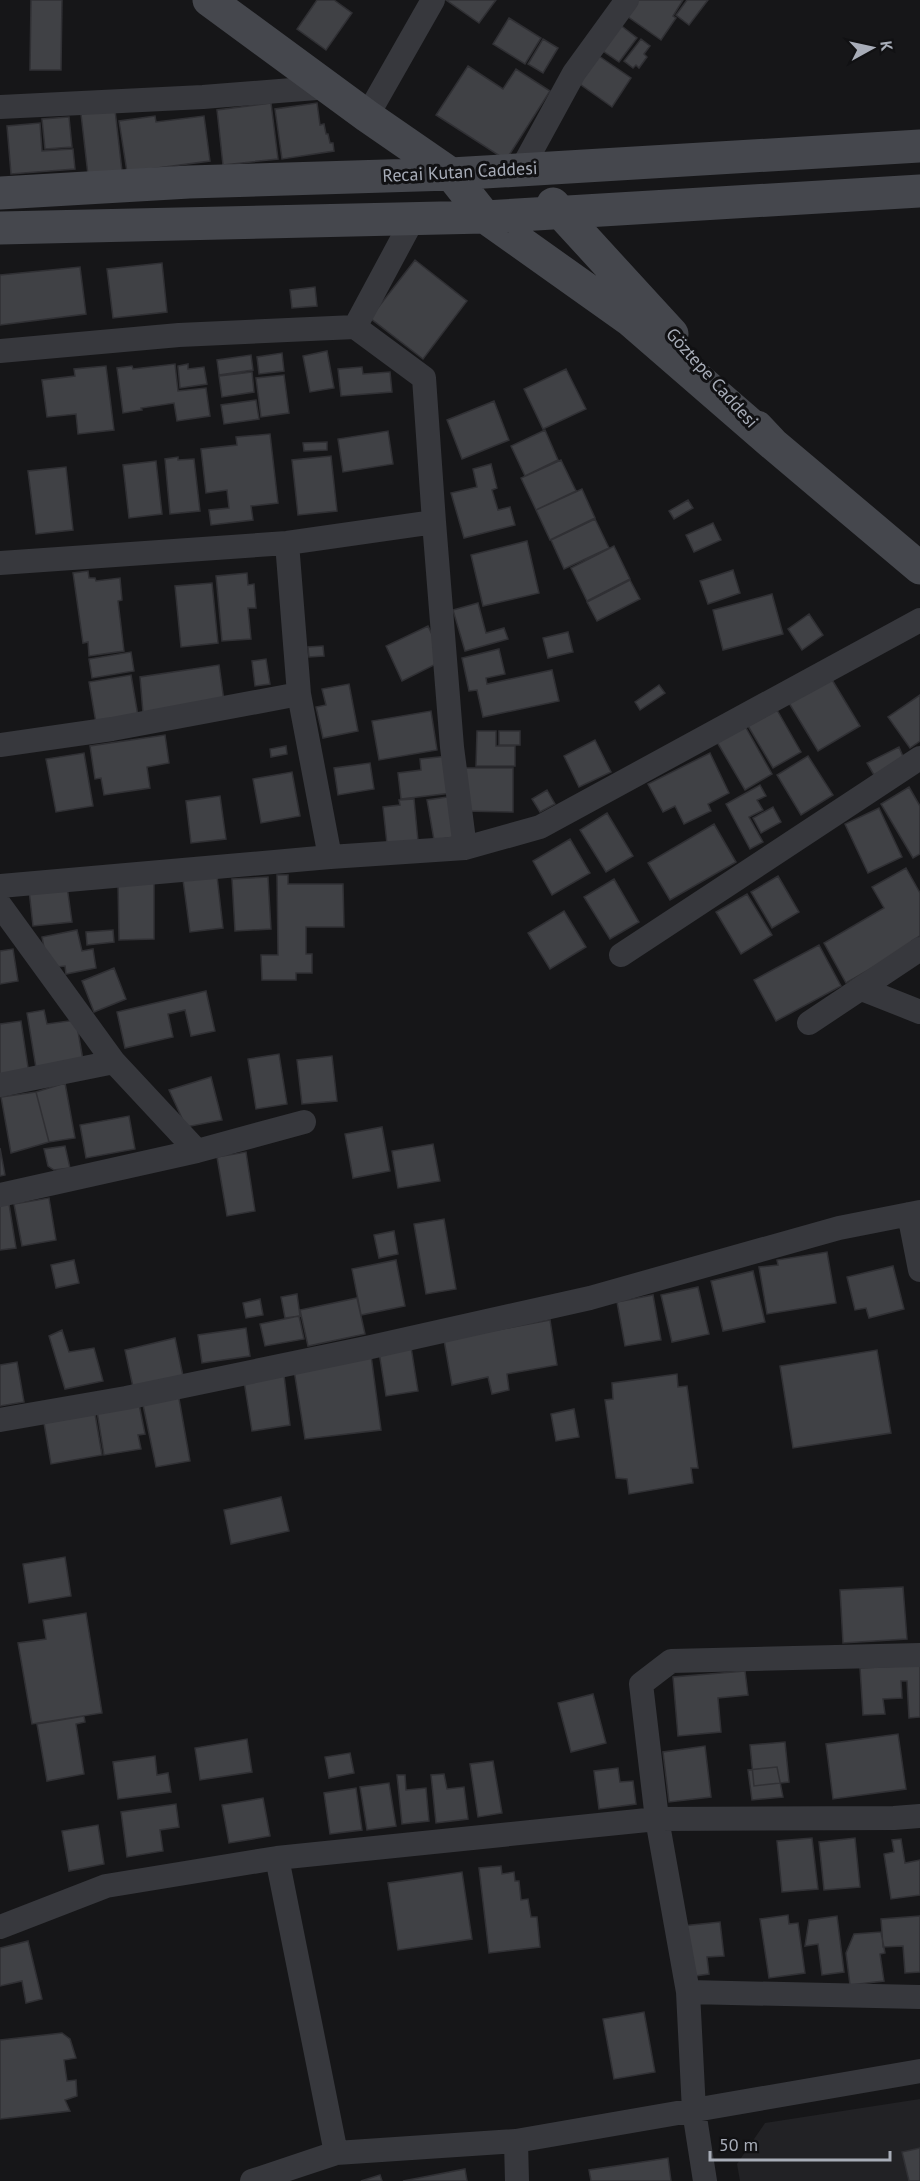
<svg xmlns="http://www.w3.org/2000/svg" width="920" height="2181" viewBox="0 0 920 2181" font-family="'PT Sans',sans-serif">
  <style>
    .built { fill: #222225 }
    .building { fill: #404145; stroke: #303034; stroke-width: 1.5 }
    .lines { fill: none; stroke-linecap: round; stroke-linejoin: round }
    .street { stroke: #37383d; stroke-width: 24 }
    .secondary { stroke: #45474d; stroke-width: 33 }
    .labels { text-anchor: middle; stroke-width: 6; stroke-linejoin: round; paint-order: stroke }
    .street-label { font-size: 18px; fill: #a8adb8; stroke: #111113 }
  </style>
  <rect width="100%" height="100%" fill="#161618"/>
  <path class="built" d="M920 2099V2181H740L737 2164 765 2123Z"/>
  <path class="building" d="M31 0H62L61 70H30Z
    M317 0H334L352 13 326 50 297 29Z
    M446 0H496L479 23Z
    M633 0H683L673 16 676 18 661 40 624 14Z
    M687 0H708L689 25 676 15Z
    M509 18 541 38 525 64 493 44Z
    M619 24 637 38 619 62 600 49Z
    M543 39 558 48 543 73 528 64Z
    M641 39 650 46 644 54 647 57 639 68 636 65 633 68 624 61Z
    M596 54 631 78 612 107 577 82Z
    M468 66 503 89 516 69 550 91 506 160 436 115Z
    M271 103 278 159 223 165 217 110Z
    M317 103 320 125 324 124 326 134H328L330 143H333L334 151 282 159 275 109Z
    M115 110 122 171 88 175 81 114Z
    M155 116 156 122 204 116 210 161 127 172 119 121Z
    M69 117 72 147 45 149 42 119Z
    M40 123 42 151 73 149 75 169 11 174 7 126Z
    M415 260 467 301 423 359 370 318Z
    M162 263 167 312 113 318 107 269Z
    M80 267 86 314 0 325V275Z
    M315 287 317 306 292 308 290 290Z
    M327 351 334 388 310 392 303 356Z
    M282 353 284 371 259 374 257 357Z
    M251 355 253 370 219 375 217 360Z
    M175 364 178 391 206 388 210 416 177 421 174 403 141 408 142 410 123 413 117 368 132 366 133 369Z
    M188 364V369L204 367 207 384 180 388 178 366Z
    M106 366 114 430 78 434 76 414 47 417 42 380 75 376 74 369Z
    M362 367 363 374 390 372 392 392 341 396 338 369Z
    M566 369 586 409 543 429 524 389Z
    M252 372 254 392 222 397 219 376Z
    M284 375 289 413 261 417 256 378Z
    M256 400 259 419 224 424 221 405Z
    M494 401 509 440 462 459 447 420Z
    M545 430 558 460 525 476 511 446Z
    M388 431 393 464 343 472 338 439Z
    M270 434 278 503 251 506 253 520 211 525 209 510 229 508 227 490 206 493 201 449 237 445 236 437Z
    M327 442V450L304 451 303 443Z
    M331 456 337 511 298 515 292 460Z
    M178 457V460L194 459 200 511 170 514 165 459Z
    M561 460 576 491 536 510 521 478Z
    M156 461 162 514 129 518 123 465Z
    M491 464 497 488 492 490 498 510 510 507 515 525 464 538 451 493 477 487 473 469Z
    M66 467 73 530 36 534 28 471Z
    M582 489 595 518 550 540 536 510Z
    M688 500 693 508 674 519 669 511Z
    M595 519 609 548 564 569 551 540Z
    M713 523 721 540 694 552 686 535Z
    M527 541 539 593 483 606 471 555Z
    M614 546 630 579 587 601 571 568Z
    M733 570 740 593 708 604 700 581Z
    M88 571 89 578H95L96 581 120 578 122 600 118 601 124 651 89 656 88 642 83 643 73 573Z
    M247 573 248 585 254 584 256 608H248L251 639 222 641 216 576Z
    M630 580 640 599 597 621 587 602Z
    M212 583 218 643 181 647 175 586Z
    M772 594 783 634 723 650 713 610Z
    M478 603 486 633 504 628 508 639 465 651 453 610Z
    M809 614 823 635 802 650 788 629Z
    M428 626 444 660 402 681 386 646Z
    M568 632 573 652 548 658 543 638Z
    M323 646 324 656 309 657 308 647Z
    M499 649 505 674 486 678 487 684 552 670 559 701 483 717 477 690 469 691 462 658Z
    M131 652 134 671 92 678 89 659Z
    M266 659 270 684 255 686 252 661Z
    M219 665 224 701 143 713 140 677Z
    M131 675 138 716 96 723 89 682Z
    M831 678 860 726 818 751 789 703Z
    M349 684 358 731 323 738 316 707 326 705 322 689Z
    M659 685 665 693 640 710 635 702Z
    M920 695V741L910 748 888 717Z
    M777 710 801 752 773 768 748 726Z
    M431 711 437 750 379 760 372 721Z
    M745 726 772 774 745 790 717 742Z
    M477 731H496V746H515V766H476Z
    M499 731H520V745H499Z
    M165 735 169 763 147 767 150 788 104 795 101 778 95 779 90 746Z
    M595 740 611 772 579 787 564 756Z
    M286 746 287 754 271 757 270 749Z
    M899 747 904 759 874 775 867 763Z
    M84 753 93 806 56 812 46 759Z
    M710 753 729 793 708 804 711 811 684 824 675 806 663 812 648 784Z
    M448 756 452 793 401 799 398 773 421 770 420 759Z
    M808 756 833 795 801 815 777 775Z
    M370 763 374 789 338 795 334 768Z
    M464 768H513V812L464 811Z
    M292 772 300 816 261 823 253 779Z
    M760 785 766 796 757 800 763 810 749 817 763 842 750 849 726 804Z
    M909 787 920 806V854L913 858 881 804Z
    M547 790 555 804 540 812 532 799Z
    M220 796 226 839 191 843 186 801Z
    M454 796 461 836 434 840 427 800Z
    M414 799 418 841 387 844 383 807 400 805 399 800Z
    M773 807 781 822 761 833 753 818Z
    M879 808 902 857 868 873 845 824Z
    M607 813 633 856 606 872 580 830Z
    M714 824 736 862 670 900 648 863Z
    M570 839 590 873 552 895 533 861Z
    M906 868 920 893V936L912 941 914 944 846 983 824 943 884 908 872 887Z
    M277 875H288V884H343L344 927H306V954H312V973H296V980H262L261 955H278Z
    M217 876 223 928 190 932 183 880Z
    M778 876 799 912 772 928 751 892Z
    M268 877 271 929 235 931 232 879Z
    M614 879 639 922 610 939 584 897Z
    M118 883H154V939L119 940Z
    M67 886 72 922 33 926 29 890Z
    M747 894 772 935 741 954 716 912Z
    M564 911 586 947 550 969 528 933Z
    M77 930 82 951 93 949 96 968 66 974 65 966 48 968 42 937Z
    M113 930 114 942 87 945 86 932Z
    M819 945 841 986 776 1021 754 980Z
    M13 949 18 981 0 984V951Z
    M114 968 126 999 94 1012 82 981Z
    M206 991 215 1031 191 1036 185 1010 168 1014 173 1037 125 1048 117 1012Z
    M44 1010 47 1024 76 1020 83 1060 36 1068 27 1013Z
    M21 1021 29 1074 0 1078V1024Z
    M279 1054 287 1104 256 1109 248 1059Z
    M332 1056 337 1101 302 1104 297 1060Z
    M211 1077 222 1120 186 1127 169 1090Z
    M65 1083 75 1138 49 1142 36 1092Z
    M36 1092 49 1142 11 1153 1 1097Z
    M129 1116 135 1149 86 1158 80 1125Z
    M382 1127 390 1171 353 1178 345 1134Z
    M433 1144 440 1181 398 1188 392 1151Z
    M65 1146 70 1168 54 1170 48 1166 44 1149Z
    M0 1148 5 1175 0 1176Z
    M246 1152 255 1211 227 1216 217 1157Z
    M49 1198 56 1240 22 1246 14 1204Z
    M9 1204 16 1248 0 1250V1206Z
    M444 1219 456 1289 426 1294 414 1224Z
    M394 1231 398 1254 379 1258 374 1235Z
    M827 1252 836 1303 767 1314 759 1267 778 1265 777 1260Z
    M74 1260 79 1283 56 1288 51 1265Z
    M396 1260 405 1306 361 1315 352 1269Z
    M893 1266 904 1309 869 1318 866 1308 855 1310 847 1277Z
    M753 1271 765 1322 723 1331 711 1281Z
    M698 1287 709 1334 672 1342 661 1295Z
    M297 1294 300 1316 285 1318 281 1297Z
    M653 1295 661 1340 625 1346 617 1302Z
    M357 1298 365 1334 308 1346 300 1310Z
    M260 1299 263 1315 246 1318 243 1303Z
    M299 1316 304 1339 265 1346 260 1324Z
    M550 1320 557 1365 507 1374 509 1390 492 1394 488 1377 452 1385 444 1340Z
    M246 1328 250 1356 202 1363 198 1335Z
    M62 1330 69 1352 94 1348 103 1381 65 1389 49 1336Z
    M175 1338 183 1376 133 1387 125 1350Z
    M411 1347 418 1391 386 1396 379 1352Z
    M877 1350 891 1433 793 1448 780 1366Z
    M371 1355 381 1430 305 1439 294 1370Z
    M17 1362 24 1402 0 1406V1365Z
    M677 1374 678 1387 687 1386 698 1468H691L693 1483 629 1494 627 1479 616 1478 605 1400 613 1399 612 1383Z
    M284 1375 290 1425 252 1431 244 1381Z
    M178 1393 190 1461 156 1467 142 1400Z
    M139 1404 145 1434 138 1435 141 1449 104 1455 97 1411Z
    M574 1409 579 1437 556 1441 551 1414Z
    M95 1414 102 1455 51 1464 44 1423Z
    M281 1497 289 1531 231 1544 224 1510Z
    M65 1557 71 1596 29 1603 23 1564Z
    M903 1587 907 1639 843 1643 840 1590Z
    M86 1613 102 1713 32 1724 18 1643 46 1639 43 1620Z
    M920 1665V1717L909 1718 907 1681H901L902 1698 883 1699 885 1714 863 1715 860 1668Z
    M745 1671 748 1695 718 1698 721 1732 678 1736 673 1677Z
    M593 1694 606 1743 571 1752 558 1703Z
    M84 1716 85 1722 76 1724 84 1774 47 1781 37 1724Z
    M898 1734 906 1789 833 1799 826 1744Z
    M247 1739 252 1772 200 1780 195 1748Z
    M785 1742 789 1782 754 1786 750 1745Z
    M705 1746 711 1797 669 1802 663 1752Z
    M350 1753 354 1773 329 1778 325 1757Z
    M155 1756 157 1775 168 1773 171 1792 118 1799 113 1762Z
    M493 1761 502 1813 478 1817 470 1764Z
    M777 1767 783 1797 752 1800 748 1770Z
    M618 1768 620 1782 633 1781 636 1804 599 1809 594 1771Z
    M444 1774 447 1789 464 1787 468 1819 436 1823 431 1775Z
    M397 1775H405L406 1790 426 1788 429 1821 402 1824Z
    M389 1783 396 1826 367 1830 360 1787Z
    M356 1788 362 1830 330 1834 324 1793Z
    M263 1798 270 1836 229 1843 222 1805Z
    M176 1804 179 1827 160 1830 163 1851 127 1857 121 1812Z
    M98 1825 104 1864 69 1871 62 1831Z
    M812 1838 818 1889 782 1892 777 1841Z
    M855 1838 860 1887 824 1890 819 1842Z
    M901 1839 905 1863 920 1860V1895L891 1899 884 1854 894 1852 892 1840Z
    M501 1866 502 1874 514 1872 515 1881H519L521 1900 528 1899 531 1917H537L540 1947 489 1953 479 1868Z
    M462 1872 472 1939 398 1950 388 1883Z
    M788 1915 789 1924 798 1923 805 1973 769 1978 760 1919Z
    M837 1916 844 1972 822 1975 818 1944 805 1946 809 1920Z
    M920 1916V1972L905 1973 903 1946 883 1947 881 1919Z
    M720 1922 724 1956 707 1957 709 1974 688 1977 682 1926Z
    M881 1932 885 1953 880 1954 884 1981 850 1985 846 1953 854 1934Z
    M28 1941 42 1999 26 2003 22 1981 0 1986V1948Z
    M644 2012 655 2072 614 2079 603 2019Z
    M62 2033 70 2039 76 2058 64 2060 67 2081 76 2080 77 2096 65 2100 70 2111 0 2119V2040Z
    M920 2148V2181H909L902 2152Z
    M668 2158 671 2181H591L589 2170Z
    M465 2169 467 2181H403Z
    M380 2175 382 2181H361Z"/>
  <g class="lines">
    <path class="street" d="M0 107 203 97 329 87
      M367 116 433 0
      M521 170 574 73 627 0
      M355 327 413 219
      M0 351 179 335 355 327 424 378 434 522 287 543 0 563
      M434 522 452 747 465 848
      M287 543 299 694
      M0 745 112 729 299 694 330 857
      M0 886 330 857 465 848 540 827 920 620
      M0 905 114 1062 197 1151 0 1195
      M621 955 920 758
      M862 989 920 1012
      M809 1023 920 949
      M0 1085 114 1062
      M197 1151 304 1122
      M909 1214 920 1270
      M0 1420 126 1398 371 1347 590 1298 839 1228 920 1212
      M277 1858 336 2153
      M0 1927 106 1886 277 1858 657 1819 641 1684 671 1661 920 1655
      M688 1992 920 1997
      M516 2141 517 2181
      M252 2181 336 2153 516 2141 920 2071
      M705 2181 694 2111 688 1992 657 1819 894 1818 920 1816"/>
    <path class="secondary" d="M209 0 367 116 451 174 485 217 630 320 773 444
      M0 193 189 182 451 174 920 146
      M553 204 672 334
      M0 228 485 217 920 191
      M757 427 773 444 920 568"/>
  </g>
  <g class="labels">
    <g class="street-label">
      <text transform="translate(460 172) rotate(-3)" y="6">Recai Kutan Caddesi</text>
      <text transform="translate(712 378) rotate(48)" y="6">Göztepe Caddesi</text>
    </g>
  </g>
  <g transform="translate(872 48) rotate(82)" stroke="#111113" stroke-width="4.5" paint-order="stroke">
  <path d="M0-4.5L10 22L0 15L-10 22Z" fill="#a8adb8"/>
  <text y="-9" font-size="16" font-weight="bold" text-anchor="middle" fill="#a8adb8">K</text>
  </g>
  <path d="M710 2151v9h180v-9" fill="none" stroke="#a8adb8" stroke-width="3"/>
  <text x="719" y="2151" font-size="18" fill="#a8adb8" stroke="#111113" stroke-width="4.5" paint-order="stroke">50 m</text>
</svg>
